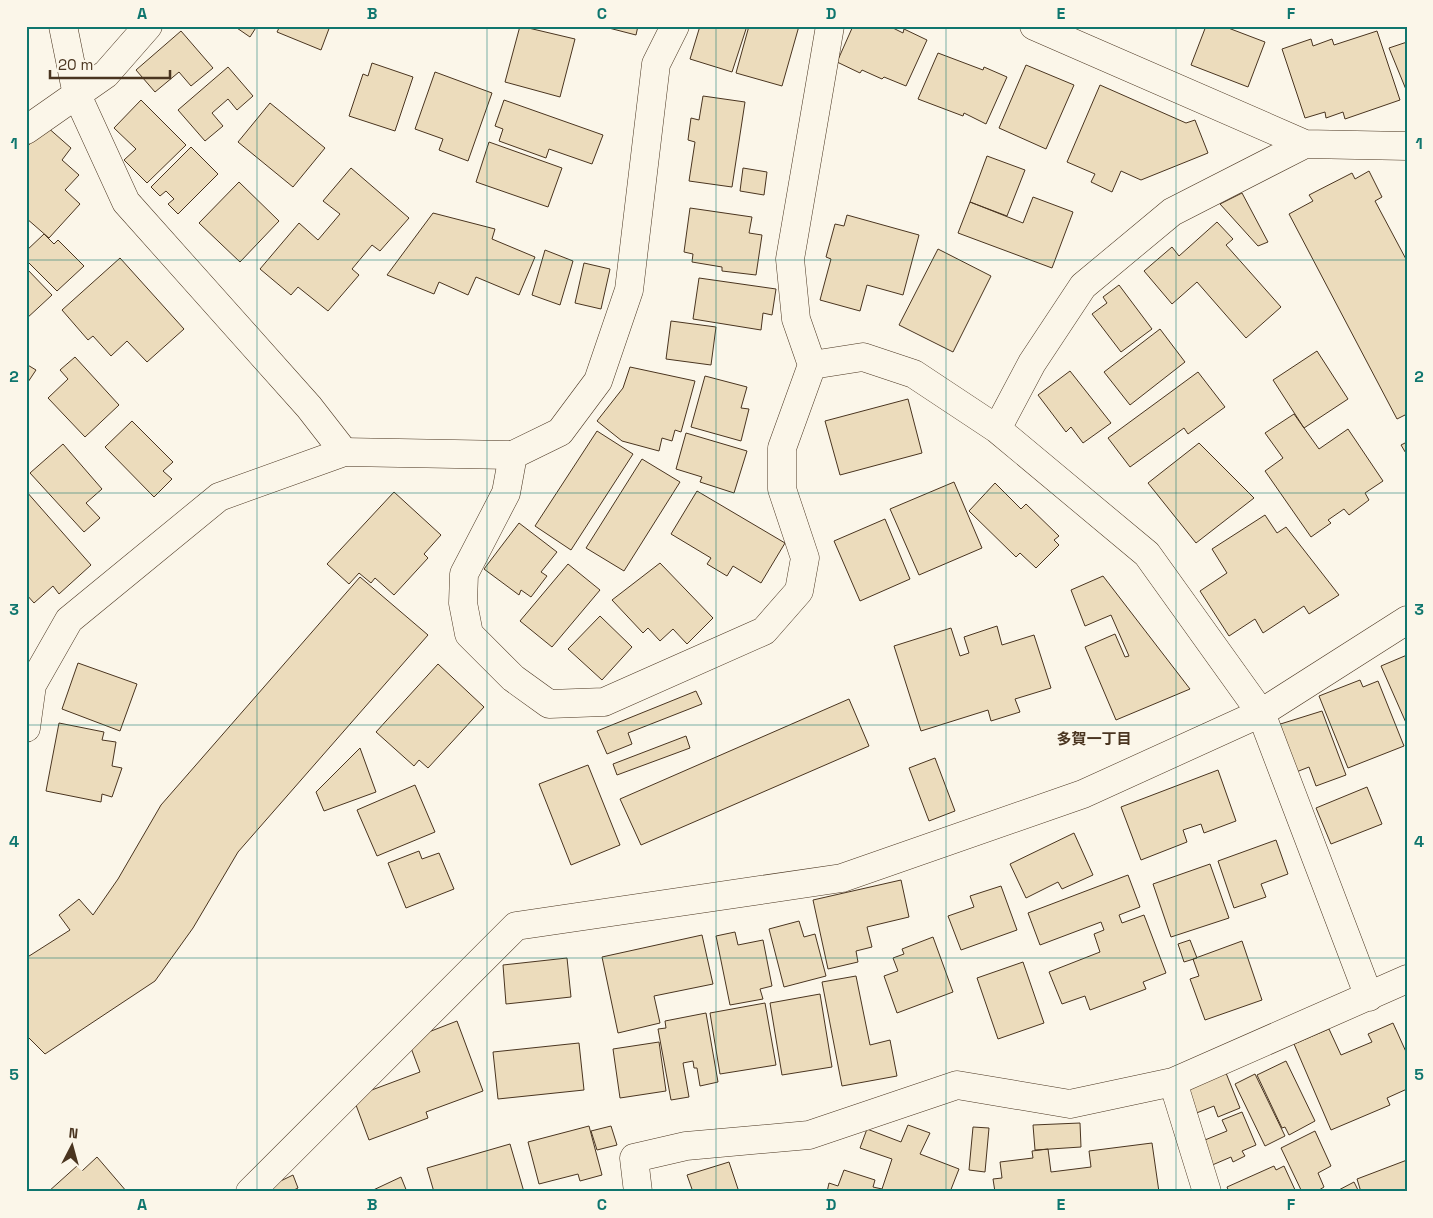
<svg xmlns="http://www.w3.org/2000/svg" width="1433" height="1218" viewBox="0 0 1433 1218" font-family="'Space Grotesk','Noto Sans JP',sans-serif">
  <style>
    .building { fill: #ecdcbc; stroke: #4a3520 }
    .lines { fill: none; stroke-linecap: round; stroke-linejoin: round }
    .street-casing { stroke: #4a3520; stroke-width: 29 }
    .secondary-casing { stroke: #4a3520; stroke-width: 29 }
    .street { stroke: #fbf6e9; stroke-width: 28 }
    .secondary { stroke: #fbf6e9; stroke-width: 28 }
    .grid { fill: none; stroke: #0f766e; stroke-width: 1; stroke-opacity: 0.55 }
    .labels { text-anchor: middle; stroke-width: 4; stroke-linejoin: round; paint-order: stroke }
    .neighbourhood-label { font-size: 15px; font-weight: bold; fill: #4a3520; stroke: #fbf6e9 }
    .neatline { fill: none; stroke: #0f766e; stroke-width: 2 }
    .grid-label { font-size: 16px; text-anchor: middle; font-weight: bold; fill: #0f766e }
  </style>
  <rect width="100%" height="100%" fill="#fbf6e9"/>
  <path class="building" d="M234 26H257L250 37Z
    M280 26H330L321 50 277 32Z
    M520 26 575 39 560 97 505 82Z
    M601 26H638L636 35Z
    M700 26H747L732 72 690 59Z
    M749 26H799L782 86 736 73Z
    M853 26H889L903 33 904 29 927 40 906 86 884 77 882 79 862 70 860 73 837 62Z
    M1206 26H1223L1265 42 1248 87 1191 65Z
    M181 31 213 68 191 86 179 72 155 92 136 70Z
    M1377 31 1400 100 1345 119 1343 112 1326 118 1325 112 1305 118 1282 49 1311 39 1313 46 1332 39 1334 45Z
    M1407 42V92L1389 48Z
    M938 53 983 70 984 67 1007 77 986 124 964 113 963 116 918 99Z
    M372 63 413 77 395 131 349 116 363 74 368 76Z
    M1026 65 1074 85 1046 149 999 128Z
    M228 67 253 96 237 110 228 99 212 113 223 126 205 141 178 110Z
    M435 72 492 93 468 161 439 150 443 139 415 129Z
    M1100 85 1186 123 1195 120 1208 153 1141 180 1121 171 1112 192 1091 182 1095 174 1067 162Z
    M703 96 745 102 732 187 689 181 695 142 688 140 691 118 699 120Z
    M141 100 186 145 147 183 124 160 136 149 114 128Z
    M504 100 603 135 592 164 549 149 546 158 499 141 503 129 495 126Z
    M270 103 325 148 293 187 238 142Z
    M46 126 71 148 62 160 79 175 65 190 80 204 49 238 26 218V148Z
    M489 142 562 168 548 207 476 182Z
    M191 147 218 174 178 214 168 204 174 199 166 191 160 196 151 187Z
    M987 156 1025 170 1007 216 970 202Z
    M351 168 409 218 380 251 372 245 352 269 359 275 328 311 298 287 291 295 260 269 299 223 318 240 340 214 323 201Z
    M743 168 767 172 764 195 740 191Z
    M1369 171 1382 197 1375 201 1407 261V414L1397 419 1289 214 1313 201 1309 195 1352 173 1355 179Z
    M239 182 279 221 240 262 199 223Z
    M1242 193 1268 242 1258 246 1220 204Z
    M1033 197 1073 212 1052 268 958 233 970 202 1023 223Z
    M690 208 752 217 749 233 762 235 756 275 722 271V267L692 262 693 254 684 252Z
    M433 213 495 229 492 239 535 257 519 295 476 277 468 295 439 282 434 294 387 275Z
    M847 215 919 235 903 295 867 285 860 311 820 300 831 259 826 257 835 224 844 226Z
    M1217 222 1233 239 1226 245 1281 307 1246 338 1197 282 1172 304 1144 271 1172 247 1179 256Z
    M44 234 54 244 58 240 84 266 57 291 26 260V251Z
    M938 249 991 276 953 352 899 325Z
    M545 250 573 261 560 305 532 295Z
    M120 258 184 329 147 362 127 341 111 356 93 336 88 340 62 310Z
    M584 263 610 269 601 309 575 303Z
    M26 268 52 295 26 319Z
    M699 278 776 289 772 315 763 313 761 330 693 319Z
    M1119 285 1152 329 1121 352 1092 314 1107 303 1103 297Z
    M671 321 716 327 711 365 666 359Z
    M1160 329 1185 362 1130 405 1104 372Z
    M1317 351 1348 399 1304 428 1273 380Z
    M75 357 119 405 85 437 48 398 68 379 60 370Z
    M26 364 36 370 26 385Z
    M630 367 695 381 681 432 675 430 672 441 662 438 659 451 622 441 597 421 623 388Z
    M1070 371 1111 423 1083 443 1071 427 1066 432 1038 395Z
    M1198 372 1225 407 1188 434 1184 428 1130 467 1108 438Z
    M705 376 747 387 741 408 749 409 741 441 691 427Z
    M908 399 922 453 840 475 825 421Z
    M1294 414 1319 449 1348 429 1383 481 1365 493 1369 500 1349 515 1344 509 1328 520 1331 523 1311 537 1265 471 1283 458 1265 433Z
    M132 421 173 462 163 471 172 479 154 497 105 447Z
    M597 431 633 454 571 550 535 526Z
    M686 433 747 451 734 493 700 482 702 477 676 469Z
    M1407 442V455L1401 445Z
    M1199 443 1254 498 1196 543 1148 483Z
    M63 444 102 489 86 503 100 518 84 532 30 473Z
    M642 459 680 482 624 571 586 548Z
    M954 482 982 548 919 575 890 509Z
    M995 483 1021 509 1026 504 1059 536 1054 540 1059 545 1036 568 1020 553 1016 557 969 511Z
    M26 491 91 565 59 594 53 586 34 603 26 594Z
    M697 491 785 543 761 583 733 566 727 576 707 564 711 558 671 534Z
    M394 492 441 535 424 554 428 558 394 595 375 578 371 583 359 573 349 584 327 564Z
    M1265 515 1277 533 1286 527 1339 595 1309 614 1304 606 1263 633 1255 619 1229 636 1200 591 1227 573 1212 549Z
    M885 519 910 579 860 601 834 541Z
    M519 523 557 552 541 572 547 576 531 597 521 590 519 595 484 569Z
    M660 563 713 618 687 644 673 629 660 641 648 628 643 633 612 600Z
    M568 564 600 590 552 647 520 621Z
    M1103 576 1190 689 1116 720 1085 647 1115 634 1125 657 1129 656 1111 615 1085 626 1071 590Z
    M360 577 428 635 238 852 193 928 155 981 45 1054 26 1035V958L70 930 59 915 79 899 93 915 118 879 161 805Z
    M600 616 632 647 602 680 568 649Z
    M997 626 1002 645 1034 635 1051 688 1015 699 1020 712 991 721 988 710 921 731 894 646 951 628 960 656 969 653 964 637Z
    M1407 655V725L1381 666Z
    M78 663 137 684 120 731 62 709Z
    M438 664 484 707 428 768 419 760 414 766 376 732Z
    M1360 680 1363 687 1378 681 1404 746 1348 768 1319 696Z
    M696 691 702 704 628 733 632 744 607 754 597 731Z
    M849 699 869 746 641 845 620 799Z
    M1322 711 1346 775 1316 786 1309 767 1286 776 1274 726Z
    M59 723 104 732 102 740 116 742 112 766 122 768 112 797 102 794 101 802 46 791Z
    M686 736 690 748 617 775 613 764Z
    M360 748 376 792 324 811 316 792Z
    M935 758 955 811 929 821 909 768Z
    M588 765 620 845 571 865 539 784Z
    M1218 770 1236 821 1204 833 1201 824 1183 830 1187 842 1141 860 1121 807Z
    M415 785 435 832 377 856 357 810Z
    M1367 787 1382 824 1331 844 1316 808Z
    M1074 833 1093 875 1062 889 1058 882 1026 898 1010 864Z
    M1276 840 1288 874 1261 884 1266 897 1234 908 1218 861Z
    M419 851 422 859 439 853 454 889 406 908 388 863Z
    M1210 864 1229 918 1171 937 1153 884Z
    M1128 875 1140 907 1119 915 1122 923 1144 915 1166 973 1143 982 1146 989 1090 1010 1085 996 1062 1004 1049 972 1100 952 1094 934 1104 930 1101 922 1040 945 1028 913Z
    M901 880 909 917 867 927 872 947 856 951 858 962 828 969 813 900Z
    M1001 886 1017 930 961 950 948 916 974 907 970 896Z
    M799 921 804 937 815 934 826 976 784 987 769 929Z
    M735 932 738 945 763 940 772 986 760 989 763 999 730 1005 716 936Z
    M702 935 713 984 654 996 660 1023 618 1033 602 957Z
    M933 937 953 992 897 1013 884 976 898 971 893 958 904 954 902 949Z
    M1190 940 1197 958 1184 962 1178 944Z
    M1242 941 1262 1000 1205 1020 1190 979 1199 976 1193 959Z
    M567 958 571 997 506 1004 503 965Z
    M1023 962 1044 1023 998 1039 977 978Z
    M856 976 870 1045 890 1040 897 1076 842 1086 822 982Z
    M820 994 832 1067 782 1075 770 1003Z
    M765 1003 776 1065 720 1074 710 1013Z
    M706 1013 718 1082 700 1086 697 1068H694L693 1061 683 1063 689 1097 671 1100 658 1029 666 1028 665 1021Z
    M457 1021 483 1091 426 1112 428 1118 369 1140 353 1097 420 1072 408 1040Z
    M1393 1023 1407 1054V1089L1387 1098 1390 1105 1331 1130 1294 1044 1329 1029 1341 1055 1372 1042 1368 1034Z
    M659 1042 666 1091 620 1098 613 1049Z
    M579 1043 584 1090 498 1099 493 1052Z
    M1286 1061 1315 1121 1289 1135 1285 1127 1282 1128 1257 1075Z
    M1224 1068 1240 1108 1218 1117 1214 1106 1189 1116 1181 1085Z
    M1255 1074 1285 1136 1265 1146 1235 1084Z
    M1242 1112 1256 1145 1242 1151 1245 1156 1233 1162 1231 1157 1210 1166 1200 1142 1227 1131 1222 1120Z
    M1080 1123 1081 1147 1035 1150 1033 1125Z
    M908 1125 930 1133 920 1154 959 1169 950 1192H827L829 1183 838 1186 844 1170 875 1180 873 1187 882 1189 892 1159 860 1148 867 1129 901 1142Z
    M589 1126 602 1175 580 1181 578 1174 539 1184 528 1142Z
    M611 1126 617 1145 597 1150 591 1131Z
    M973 1127 989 1128 985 1172 969 1170Z
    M1315 1131 1331 1166 1318 1173 1324 1187 1316 1192H1302L1281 1148Z
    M1152 1143 1159 1192H995L993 1179 1002 1178 1000 1162 1033 1158 1032 1151 1048 1149 1051 1172 1091 1167 1089 1151Z
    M510 1144 524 1192H434L427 1168Z
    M97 1157 127 1192H48L78 1165 82 1171Z
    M1407 1160V1192H1361L1357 1179Z
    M729 1162 739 1192H693L687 1175Z
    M1274 1166 1276 1170 1284 1166 1296 1192H1229L1227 1187Z
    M293 1175 298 1188 290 1192H263L262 1190Z
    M401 1177 407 1192H369Z
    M1354 1182 1359 1192H1335Z"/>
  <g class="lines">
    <g class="street-casing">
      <path id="street" d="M63 26 77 95 126 202 309 407 344 452
        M675 26 656 64 629 290 598 381 560 432 513 455 506 493 464 574 463 603 469 634 513 678 549 704 604 702 764 631 799 591 805 558 782 489V448L812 365 863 357 914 374 997 429 1147 554 1261 713 1369 997
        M1034 26 1305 144 1407 146
        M26 130 106 74 148 26
        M812 365 796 319 790 259 830 26
        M997 429 1032 363 1083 286 1172 212 1305 144
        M1173 1082 1207 1192
        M250 1192 516 926 842 878 1083 794 1261 713 1407 620
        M638 1192 634 1158 686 1146 809 1135 957 1085 1070 1104 1173 1082 1407 979"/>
    </g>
    <g class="secondary-casing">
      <path id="secondary" d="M26 728 32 685 69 620 219 497 344 452 513 455"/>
    </g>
    <use href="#street" class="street"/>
    <use href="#secondary" class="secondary"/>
  </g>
  <path class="grid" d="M257 26V1192M487 26V1192M716 26V1192M946 26V1192M1176 26V1192M26 260H1407M26 493H1407M26 725H1407M26 958H1407"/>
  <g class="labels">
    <g class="neighbourhood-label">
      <text x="1094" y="744">多賀一丁目</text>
    </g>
  </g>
  <rect width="1433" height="1218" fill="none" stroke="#fbf6e9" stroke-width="55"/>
  <g transform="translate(72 1146) rotate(6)" stroke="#fbf6e9" stroke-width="4" paint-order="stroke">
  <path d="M0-4L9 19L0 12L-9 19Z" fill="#4a3520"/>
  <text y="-8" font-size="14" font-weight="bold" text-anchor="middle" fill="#4a3520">N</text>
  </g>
  <path d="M50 70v8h120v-8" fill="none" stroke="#4a3520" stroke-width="2.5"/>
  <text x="58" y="70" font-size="15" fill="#4a3520" stroke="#fbf6e9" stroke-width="4" paint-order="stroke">20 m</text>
  <rect x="28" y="28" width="1378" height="1162" class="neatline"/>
  <g class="grid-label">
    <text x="142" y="19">A</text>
    <text x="372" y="19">B</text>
    <text x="602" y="19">C</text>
    <text x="831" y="19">D</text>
    <text x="1061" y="19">E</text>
    <text x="1291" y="19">F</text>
    <text x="14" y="149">1</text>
    <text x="1419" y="149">1</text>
    <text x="14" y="382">2</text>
    <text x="1419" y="382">2</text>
    <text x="14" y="615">3</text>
    <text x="1419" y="615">3</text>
    <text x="14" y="847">4</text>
    <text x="1419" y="847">4</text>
    <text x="14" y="1080">5</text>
    <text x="1419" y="1080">5</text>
    <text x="142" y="1210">A</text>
    <text x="372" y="1210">B</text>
    <text x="602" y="1210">C</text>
    <text x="831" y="1210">D</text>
    <text x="1061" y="1210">E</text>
    <text x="1291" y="1210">F</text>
  </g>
</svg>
